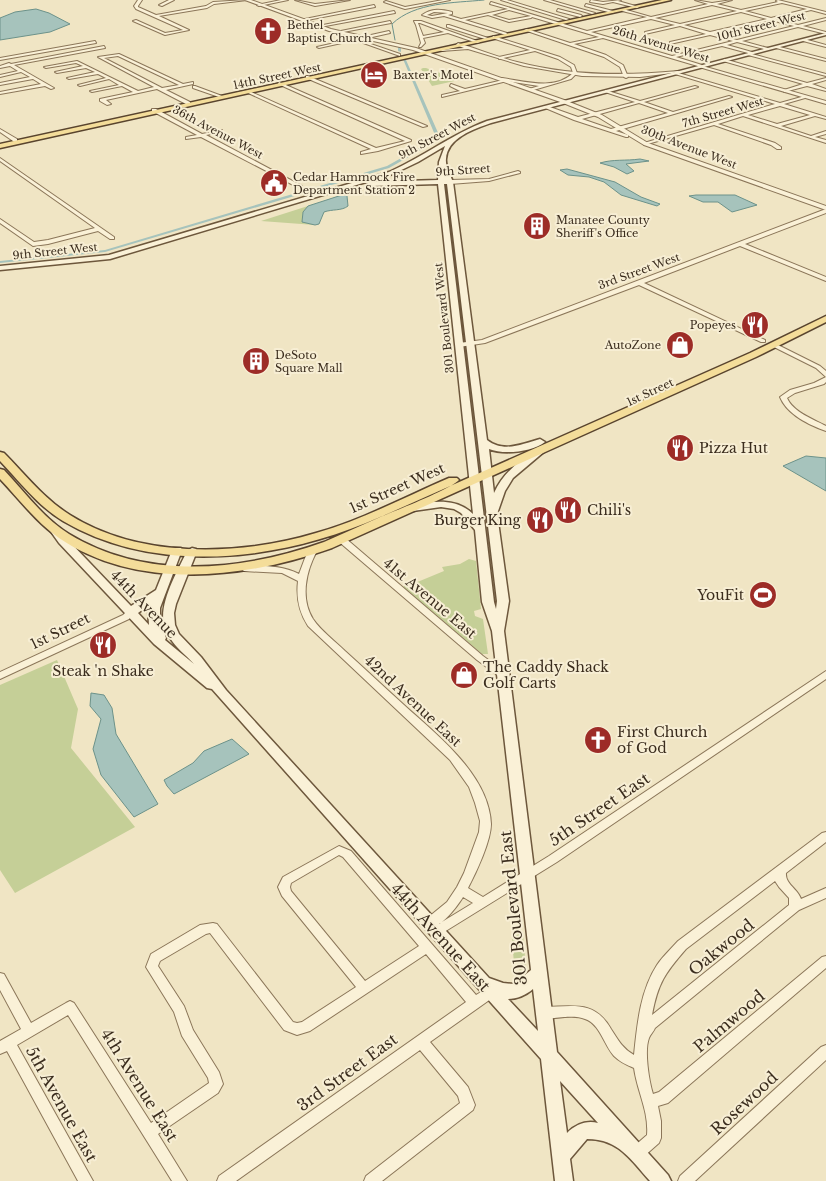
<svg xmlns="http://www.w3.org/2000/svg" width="826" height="1181" viewBox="0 0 826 1181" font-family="'Libre Baskerville',serif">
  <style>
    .green { fill: #c5cf97 }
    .water { fill: #a6c3bc; stroke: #6c928a }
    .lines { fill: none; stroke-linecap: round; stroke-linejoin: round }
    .stream { stroke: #6c928a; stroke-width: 1 }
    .canal { fill: #a6c3bc; fill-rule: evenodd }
    .minor-casing { stroke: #8b7659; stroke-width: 2 }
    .tertiary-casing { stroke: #8b7659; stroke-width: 2 }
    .secondary-casing { stroke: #6d573c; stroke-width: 3 }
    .primary-casing { stroke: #59442e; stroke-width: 3 }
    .minor { fill: #faf1d7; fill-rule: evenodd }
    .tertiary { fill: #faf1d7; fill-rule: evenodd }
    .secondary { fill: #faf1d7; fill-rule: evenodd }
    .primary { fill: #f4dd9a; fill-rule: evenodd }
    .labels { text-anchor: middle; stroke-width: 4; stroke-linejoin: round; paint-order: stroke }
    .far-poi-label { font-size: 11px; fill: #3b2d1e; stroke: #f7eed4; text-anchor: start }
    .far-street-label { font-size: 11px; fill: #3b2d1e; stroke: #f7eed4 }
    .poi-label { font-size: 14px; fill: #3b2d1e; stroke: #f7eed4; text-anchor: start }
    .street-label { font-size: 14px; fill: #3b2d1e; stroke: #f7eed4 }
    .near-street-label { font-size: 16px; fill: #3b2d1e; stroke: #f7eed4 }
  </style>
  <rect width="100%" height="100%" fill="#f0e5c4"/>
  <path class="green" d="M423 68H426L459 80 432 86 421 69Z
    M308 206 303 212 302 221 315 225 261 221Z
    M469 559 476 561 481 609 474 611 475 616 483 619 488 654H482L403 587 410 581 415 583 444 571 442 567 460 564Z
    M57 660 78 709 71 748 135 827 15 893 0 870V685Z
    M520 933 523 935 526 968H521L523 974 521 980 519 968 514 964 512 938Z"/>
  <path class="water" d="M36 9 49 13 70 24 50 32 0 40V18L15 12Z
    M640 159 649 161 626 164 634 171 627 174 614 167 600 163C613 159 626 161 640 159Z
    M567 169 615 182 641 197 660 204 657 206 621 195 604 182 589 177 568 175 560 170Z
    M345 194 347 196 348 206C342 211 332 209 324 212L319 224 315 225 302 222 303 212 308 206Z
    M696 195H735L757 205 732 212 718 202H703L689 196Z
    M806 456 826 458V491L783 466Z
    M91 693 104 695 112 708 116 734 158 804 134 817 101 775 93 749 101 719 90 706Z
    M232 739 249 754 174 794 167 786 164 780 193 763 204 751Z"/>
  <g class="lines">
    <path class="stream" d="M395 40 392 24C415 2 454 3 484 0"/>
    <path class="canal" d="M398 46 401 47V52L398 51Z
      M403 59 406 60 439 135 430 145 389 168 105 252 0 263V261L105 250 387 166 428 143 435 135Z"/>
    <g class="minor-casing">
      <path id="minor" d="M138 0H142L138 6V7L156 15 206 6 213 2 247 0 214 4 207 8 159 16 189 30 165 35 133 21 136 20 165 33 183 30 136 9 134 6Z
        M169 0H174L162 6 159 5Z
        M281 0H288L259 6 257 5Z
        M295 0 315 4 350 0 315 6Z
        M443 0H450L405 9 384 2 386 1 405 7Z
        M501 0H507L569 19 566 20Z
        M544 0H550L595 13 592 14Z
        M591 0 603 2 621 0 618 1 639 7 637 8 613 2 603 4 590 2Z
        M695 0 712 3 732 0 717 4 741 10 778 2 776 1 778 0 826 12V14L811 10 775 19 798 25 826 18V20L803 26 826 32V34L798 27 742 41 768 48V50L737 42 727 45 752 52V54L826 74V76L748 55V53L722 46 676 57 702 65 701 67 603 38 574 44 606 55 623 65 628 77 626 78 624 77 620 67 604 57 524 30 527 29 570 43 599 37 532 17 531 18 509 22 488 15 465 20 507 33 506 35 444 16 432 18 422 15C432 8 441 9 452 12V14L448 15 461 19 508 9 490 4 491 2 587 31 647 17 622 11 623 9 651 17 708 4ZM782 3 807 9 771 18 745 11ZM712 5 737 11 680 24 655 18ZM509 10 531 16 509 20 492 15ZM434 12 448 13 432 16 427 15ZM741 12 767 19 710 32 684 25ZM651 19 675 25 645 32V34L680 26 706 34 670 42V44L710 35 733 41 672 56 591 32ZM771 20 794 26 737 40 714 34Z
        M586 4 613 11 614 12 612 13 585 6Z
        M374 5 375 7 302 21 300 20Z
        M558 9 581 15 582 16 580 17 557 11Z
        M394 11 395 13 320 27 318 26Z
        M390 21 391 23 338 33 336 32Z
        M414 21H421L480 42 477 43 448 33 423 38 425 43 421 47H419L421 43 416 25ZM418 23H420L444 32 423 36Z
        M447 25H449L488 38 485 39 447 27Z
        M389 31 390 33 359 40 400 54V56L355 40 319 48 317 47Z
        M493 36 560 57 574 65 577 73 571 79 530 91 529 89 539 86 507 81 442 97V95L460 91 450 86 451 84 465 89 503 80 500 79 502 78C524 81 555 91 573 73L571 67 558 59 535 51 499 59V57L530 50 492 38Z
        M804 39 826 45V47L803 41Z
        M95 41 96 43 0 60V58Z
        M104 46 105 48 14 65 54 88 51 89 45 86 0 94V92L41 84 33 79 0 85V83L30 77 21 72 0 77V75L18 71 10 66 0 68V66L9 63 11 64Z
        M776 46 826 59V61L776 48Z
        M119 54 183 84 193 82V84L166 90 190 102V104H186L157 89 106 100 111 104 107 105 100 101V99L133 92 122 86 92 92 90 91 119 85 109 79 80 86 78 85 106 78 98 74 69 79 67 78 95 72 86 68 57 73 55 72 83 66 76 63 46 68 44 67 77 61 138 91 154 87 98 57ZM118 56 179 85 162 88 104 58Z
        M724 59 807 83 826 78V80L812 84 826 89V91L807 86 784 92V90L803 84 723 61Z
        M675 72 780 103 805 96V98L784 104 826 117V119L815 116 781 126 811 136 826 131V134L815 137 826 140V143L743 116 718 124 775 143 781 147V149H777L771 145 714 125 644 145V143L775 104 675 74ZM780 106 810 115 777 124 748 115Z
        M306 76H308L427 126 423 127 306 78Z
        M279 82 411 140V141L378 151 361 154V152L371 149 246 92 249 91 376 148 405 141 278 84Z
        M193 86H195L222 96 219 97 193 88Z
        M695 86 698 87 644 102 673 112 729 96 732 97 616 131 628 135V137H626L574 120 543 107 547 106 578 117 635 102 605 92V90L640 101ZM639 103 668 113 611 129 582 119Z
        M152 109H156L202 134 222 130V132L206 135 302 186 297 187 201 137 186 139V137L197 135 152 111Z
        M0 129 17 139V141H13L0 132Z
        M0 158 114 237V239H110L98 231 48 244 33 246 0 223V219L34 242 48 240 95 228 0 161Z
        M518 171 520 172V173L489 181 450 184 447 182 450 180 489 179Z
        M826 209V213L745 244 826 277V281L740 246 644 283 765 340V342H761L639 285 485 343 459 347 456 345 459 343 482 340Z
        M774 343 820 366 826 371V382L824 384 795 393 787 398C793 412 813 419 826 426V431C809 425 787 414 780 397L790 390 814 383 826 377 816 368 772 346 771 345Z
        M338 537H344L483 656 506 673 508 675 506 677H500L477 660 338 541 337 539Z
        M313 548 317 551C306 571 300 598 313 619 321 631 335 641 345 651 365 669 384 687 404 705 437 735 489 775 491 824 491 841 476 873 468 888L483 897 549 856 826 671V679L557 862 436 937 432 936 430 932 432 928 473 903 463 897C457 907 438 932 425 928L423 924 425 920 447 902 457 887 464 873 479 832 480 821 475 803 469 787 450 760 308 626C299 612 296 598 298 581L282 573 244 571 240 568 244 565C263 566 282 565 299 574L305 558 310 549Z
        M131 609 135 612 129 619 0 679V672L123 615 128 610Z
        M826 832V842L786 873C785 884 798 889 801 899L826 888V898L799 910 655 1028C654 1031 650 1035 649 1038 644 1051 649 1081 653 1094L659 1092 822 957 826 956V968L668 1103 658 1106 661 1121V1138L659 1143 642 1158 637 1160 632 1158 630 1153 632 1148 647 1135C649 1111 637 1091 634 1068 627 1065 620 1062 614 1056 604 1045 600 1024 585 1019 573 1014 555 1019 542 1019L538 1017 536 1013 538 1009 542 1007C572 1007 594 999 611 1029 618 1040 623 1049 634 1055 637 1026 640 991 657 965 663 956 671 949 678 941L822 833ZM775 881 779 887 789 898V905L652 1015C658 983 665 973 686 949Z
        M339 846 351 851 476 995 491 986 495 988 497 992 495 996 430 1042 468 1087 475 1105 473 1110 382 1181H364L366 1176 460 1103 458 1096 420 1050 236 1181H217L219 1176 466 1002 426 954 310 1031 297 1035 284 1030 210 933 206 934 160 961 158 966 184 1006 193 1030 219 1072 223 1084 218 1093 158 1134 187 1181H172L68 1015 17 1045 93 1181H78L7 1051 0 1054V1041L21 1029 0 990V973L4 974 31 1023 66 1003 70 1001 74 1003 151 1123 209 1083 208 1078 182 1036 174 1012 146 967 151 954 200 925 213 923 217 924 293 1022 297 1023 302 1022 356 987 282 896 278 887 283 877ZM339 855 343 857 419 946 365 981 291 891 290 887 291 883Z
        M826 1045V1060L695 1181H678L680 1176 821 1047Z"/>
    </g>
    <g class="tertiary-casing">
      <path id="tertiary" d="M245 0H251L331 29 416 48 567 101 602 115 648 143 826 206V210L644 145 598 117 563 103 413 50 329 31Z
        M458 43C478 49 497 57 517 62 570 76 624 76 678 71L680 72 640 77 582 76 524 66 468 49 442 51 440 50 464 48 456 45Z
        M699 65 826 101V104L699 67Z"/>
    </g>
    <g class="secondary-casing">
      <path id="secondary" d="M826 33V35L491 123C474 129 447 138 446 159 445 166 451 176 453 182L487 440C504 453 522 444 540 439L545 442C533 452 503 455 489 449L494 493C503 473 519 461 537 449L540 448 545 451 513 478 505 491 497 514 509 601 504 631 557 1052 668 1175 671 1181H650C631 1160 619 1139 587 1139L570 1159 573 1181H555L541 1059 212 689 207 688 154 644 59 543 49 529 54 526 58 527 67 539 131 606 156 590 172 550 173 548H181L182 550 160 608V622L166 638 165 640 194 664C186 655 176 648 170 638 151 614 176 575 187 551L192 548 196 549 197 551 176 604 174 613 175 625 179 634 201 657 226 690 489 978 503 983 514 984 531 970 492 631 482 602 475 530 461 513 454 509 441 507 413 511 408 508 409 506C431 501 456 497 473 514L438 184 370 186 367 184 370 182 438 180 439 162 445 146 418 162 393 174 110 259 0 270V266L109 255 389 172C423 157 452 134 487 121ZM444 184H447L497 601 496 609 494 602ZM150 604 148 608 149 625 138 613ZM533 989 538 1031 508 999C517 999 526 995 533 989ZM560 1081 598 1123C586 1120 575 1125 567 1133Z"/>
    </g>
    <g class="primary-casing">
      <path id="primary" d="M662 0H671L0 148V144Z
        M826 316V322L756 357 332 548C247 578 139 592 59 538 36 522 19 499 0 479V469L4 470C24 491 43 518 69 534 146 581 242 571 324 542L750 353Z
        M0 452 4 453C25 474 44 499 70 515 140 559 239 556 316 533 362 520 405 497 449 478H457L459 480C451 489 395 511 380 517 284 560 158 577 63 521 38 506 20 482 0 461Z"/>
    </g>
    <use href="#minor" class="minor"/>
    <use href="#tertiary" class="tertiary"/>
    <use href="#secondary" class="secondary"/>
    <use href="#primary" class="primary"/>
  </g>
  <defs>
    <g id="church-disc" transform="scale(1.4375)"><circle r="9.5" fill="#9d2c27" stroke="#f7eed4"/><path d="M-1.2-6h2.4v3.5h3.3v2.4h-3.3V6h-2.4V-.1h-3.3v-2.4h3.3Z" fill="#fff"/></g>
    <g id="hotel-disc" transform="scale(1.4375)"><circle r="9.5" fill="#9d2c27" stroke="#f7eed4"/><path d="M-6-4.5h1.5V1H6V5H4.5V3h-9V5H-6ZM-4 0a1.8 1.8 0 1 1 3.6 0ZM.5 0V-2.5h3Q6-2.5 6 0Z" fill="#fff"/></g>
    <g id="civic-disc" transform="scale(1.4375)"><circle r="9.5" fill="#9d2c27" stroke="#f7eed4"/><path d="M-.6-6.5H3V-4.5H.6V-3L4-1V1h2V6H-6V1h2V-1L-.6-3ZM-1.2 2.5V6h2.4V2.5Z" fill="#fff"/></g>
    <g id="building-disc" transform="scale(1.4375)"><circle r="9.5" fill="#9d2c27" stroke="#f7eed4"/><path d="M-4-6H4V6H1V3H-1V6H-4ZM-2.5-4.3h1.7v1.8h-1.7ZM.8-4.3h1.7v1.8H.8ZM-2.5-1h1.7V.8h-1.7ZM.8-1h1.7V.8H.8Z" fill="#fff"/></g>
    <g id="restaurant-disc" transform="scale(1.4375)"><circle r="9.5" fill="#9d2c27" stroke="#f7eed4"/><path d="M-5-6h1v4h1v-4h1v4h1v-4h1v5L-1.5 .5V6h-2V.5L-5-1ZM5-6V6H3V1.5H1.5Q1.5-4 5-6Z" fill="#fff"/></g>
    <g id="shop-disc" transform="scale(1.4375)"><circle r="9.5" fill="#9d2c27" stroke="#f7eed4"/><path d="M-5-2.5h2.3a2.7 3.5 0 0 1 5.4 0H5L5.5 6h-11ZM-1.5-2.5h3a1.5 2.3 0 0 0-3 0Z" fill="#fff"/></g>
    <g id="stadium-disc" transform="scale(1.4375)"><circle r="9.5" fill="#9d2c27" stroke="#f7eed4"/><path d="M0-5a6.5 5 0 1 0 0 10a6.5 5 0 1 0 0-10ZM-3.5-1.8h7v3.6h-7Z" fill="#fff"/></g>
  </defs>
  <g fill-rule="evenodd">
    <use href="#church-disc" x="268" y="31"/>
    <use href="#hotel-disc" x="374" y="75"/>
    <use href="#civic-disc" x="274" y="183"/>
    <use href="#building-disc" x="537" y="226"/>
    <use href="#restaurant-disc" x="755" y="325"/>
    <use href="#shop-disc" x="680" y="345"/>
    <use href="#building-disc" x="256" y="361"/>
    <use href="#restaurant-disc" x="680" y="448"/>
    <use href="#restaurant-disc" x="568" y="510"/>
    <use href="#restaurant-disc" x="540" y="520"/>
    <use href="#stadium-disc" x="763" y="595"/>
    <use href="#restaurant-disc" x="103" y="645"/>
    <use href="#shop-disc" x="464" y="675"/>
    <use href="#church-disc" x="598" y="740"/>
  </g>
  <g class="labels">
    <g class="far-poi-label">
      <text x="287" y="29">Bethel<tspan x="287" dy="13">Baptist Church</tspan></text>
      <text x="393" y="79">Baxter's Motel</text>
      <text x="293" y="181">Cedar Hammock Fire<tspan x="293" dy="13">Department Station 2</tspan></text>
      <text x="556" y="224">Manatee County<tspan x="556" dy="13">Sheriff's Office</tspan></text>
      <text x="736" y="329" text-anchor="end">Popeyes</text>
      <text x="661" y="349" text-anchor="end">AutoZone</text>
      <text x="275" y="359">DeSoto<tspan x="275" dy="13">Square Mall</tspan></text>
    </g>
    <g class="far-street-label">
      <text transform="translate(761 26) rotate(-14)" y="4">10th Street West</text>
      <text transform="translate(661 44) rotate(17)" y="4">26th Avenue West</text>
      <text transform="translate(277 76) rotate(-12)" y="4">14th Street West</text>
      <text transform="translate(723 112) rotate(-16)" y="4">7th Street West</text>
      <text transform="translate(218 132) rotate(28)" y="4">36th Avenue West</text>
      <text transform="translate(437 136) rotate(-28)" y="4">9th Street West</text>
      <text transform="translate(689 147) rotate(21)" y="4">30th Avenue West</text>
      <text transform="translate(463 170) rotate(-4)" y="4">9th Street</text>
      <text transform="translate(55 251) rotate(-6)" y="4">9th Street West</text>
      <text transform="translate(639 271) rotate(-20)" y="4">3rd Street West</text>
      <text transform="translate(444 318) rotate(-96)" y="4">301 Boulevard West</text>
      <text transform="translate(650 392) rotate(-25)" y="4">1st Street</text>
    </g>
    <g class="poi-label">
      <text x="699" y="453">Pizza Hut</text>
      <text x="587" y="515">Chili's</text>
      <text x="521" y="525" text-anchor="end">Burger King</text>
      <text x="744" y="600" text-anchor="end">YouFit</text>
      <text x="483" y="672">The Caddy Shack<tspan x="483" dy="16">Golf Carts</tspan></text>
      <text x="103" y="676" text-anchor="middle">Steak 'n Shake</text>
      <text x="617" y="737">First Church<tspan x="617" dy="16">of God</tspan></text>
    </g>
    <g class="street-label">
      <text transform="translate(397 488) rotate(-24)" y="5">1st Street West</text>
      <text transform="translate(430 598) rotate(40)" y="5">41st Avenue East</text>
      <text transform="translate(144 604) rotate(46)" y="5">44th Avenue</text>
      <text transform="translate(60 631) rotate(-26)" y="5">1st Street</text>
      <text transform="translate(413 701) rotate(43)" y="5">42nd Avenue East</text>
    </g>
    <g class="near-street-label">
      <text transform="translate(599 809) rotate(-34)" y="6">5th Street East</text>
      <text transform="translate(513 908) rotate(-96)" y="6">301 Boulevard East</text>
      <text transform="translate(441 937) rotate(48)" y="6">44th Avenue East</text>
      <text transform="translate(721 947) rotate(-39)" y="6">Oakwood</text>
      <text transform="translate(729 1021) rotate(-40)" y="6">Palmwood</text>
      <text transform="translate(347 1072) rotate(-36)" y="6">3rd Street East</text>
      <text transform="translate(140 1085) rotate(58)" y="6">4th Avenue East</text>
      <text transform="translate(744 1103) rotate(-43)" y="6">Rosewood</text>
      <text transform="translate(62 1104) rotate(61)" y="6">5th Avenue East</text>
    </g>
  </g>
</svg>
